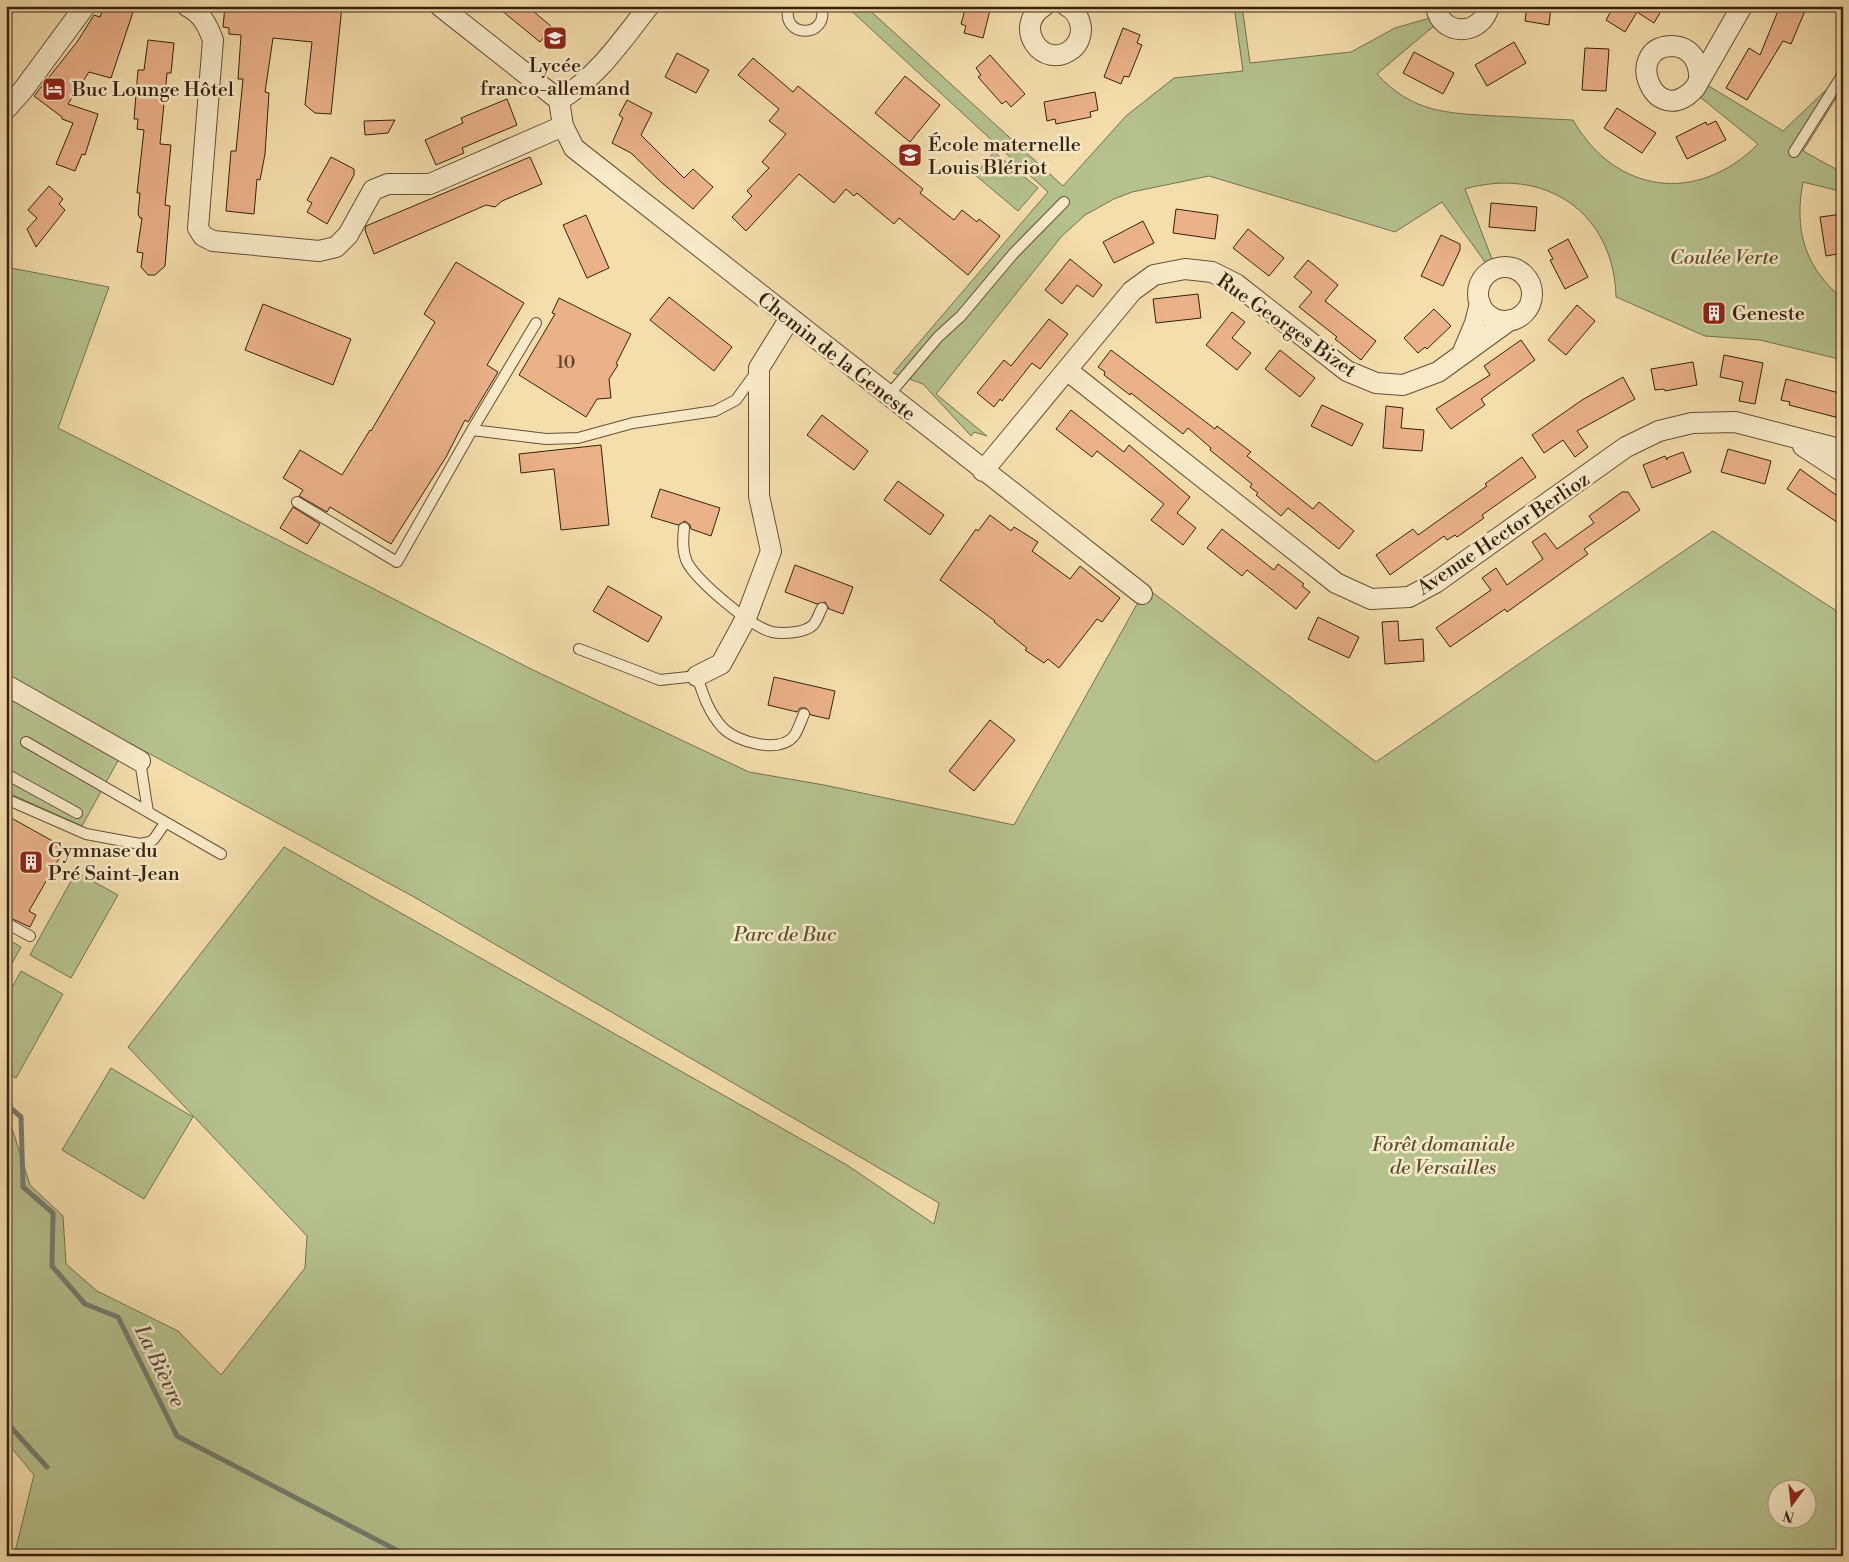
<svg xmlns="http://www.w3.org/2000/svg" width="1849" height="1562" viewBox="0 0 1849 1562" font-family="'Libre Bodoni',serif">
  <style>
    .green { fill: #b5c28e; stroke: #76724e; fill-rule: evenodd }
    .lines { fill: none; stroke-linecap: round; stroke-linejoin: round }
    .stream { stroke: #747d70; stroke-width: 5 }
    .building { fill: #ebb189; stroke: #36210f }
    .service-casing { stroke: #665036; stroke-width: 12 }
    .minor-casing { stroke: #665036; stroke-width: 22 }
    .service { stroke: #f8eac9; stroke-width: 10 }
    .minor { stroke: #f8eac9; stroke-width: 20 }
    .labels { text-anchor: middle; stroke-width: 5; stroke-linejoin: round; paint-order: stroke }
    .number-label { font-size: 18px; fill: #63452e }
    .poi-label { font-size: 20px; fill: #36210f; stroke: #f8eac9; text-anchor: start }
    .park-label { font-size: 20px; font-style: italic; fill: #5c5135; stroke: #f8eac9 }
    .street-label { font-size: 20px; fill: #36210f; stroke: #f8eac9 }
    .water-label { font-size: 21px; font-style: italic; fill: #554f40; stroke: #f8eac9 }
  </style>
  <rect width="100%" height="100%" fill="#f4deac"/>
  <filter id="stains"><feTurbulence type="fractalNoise" baseFrequency=".004" numOctaves="4"/><feColorMatrix values="0 0 0 0 .2 0 0 0 0 .09 0 0 0 0 .02 0 0 0 .5 -.17"/></filter>
  <radialGradient id="worn" r=".72"><stop offset=".6" stop-color="#630" stop-opacity="0"/><stop offset="1" stop-color="#630" stop-opacity=".3"/></radialGradient>
  <path class="green" d="M846 6H865L1063 186 1126 116 1174 78 1243 71 1234 6H1242L1250 63 1351 52 1395 28 1430 18 1435 25 1377 74C1413 113 1446 113 1496 116 1521 117 1547 119 1573 120 1615 194 1698 205 1758 144L1700 97 1707 85 1783 131 1827 89 1843 64V87L1803 151 1843 173V192L1803 182C1794 229 1804 267 1843 299V360L1760 340 1705 336 1616 297C1614 212 1544 166 1465 189L1492 259 1485 262 1442 202 1395 232 1209 176 1132 192 1114 199 1085 215 1061 237 936 394 987 436 974 432 971 436 923 384 893 373 1048 192Z
    M994 152 1038 188 1018 211 975 175Z
    M6 267 109 287 58 428 531 669 749 772 824 785 1014 825 1137 604 1152 592 1376 762 1713 531 1843 615V1556H14L34 1475 6 1441V1109L30 1185 63 1216 66 1264 97 1291 178 1331 221 1375 305 1268 307 1236 128 1047 284 847 847 1165 934 1224 939 1203 414 897 6 676ZM1776 1490H1806V1520H1776Z
    M6 694 120 757 82 826 6 792Z
    M76 872 118 895 71 978 30 955Z
    M6 938 21 947 6 974Z
    M21 971 63 994 16 1078 6 1072V998Z
    M111 1068 193 1117 144 1199 62 1150Z"/>
  <g class="lines">
    <path class="stream" d="M6 1104 21 1117 23 1187 53 1213 52 1266 85 1304 118 1317 177 1436 408 1556
      M6 1422 47 1467"/>
  </g>
  <path class="building" d="M104 6H135L111 78 89 72 68 104 98 114 85 155 82 154 75 171 56 164 73 123 62 119V117L34 96 77 42 94 15 100 17Z
    M225 6H342L331 114 315 113 305 105 312 42 273 38 265 92 269 93 265 154 260 180 257 179 254 214 226 211 231 151H236L243 79H238L241 35 229 34V28L223 27Z
    M496 6H527L552 27 540 42Z
    M966 6H991L983 38 964 33 966 26 961 24Z
    M1527 6H1551L1549 25 1525 21Z
    M1614 6H1664L1654 23 1637 12 1625 32 1606 20Z
    M1780 6H1807L1791 44 1783 41 1747 100 1726 88 1749 48 1760 55Z
    M1123 28 1140 35 1137 43 1142 45 1129 77 1124 76 1121 84 1104 77Z
    M148 40 174 43 171 73H167L160 144 171 145 165 205 170 206 165 266 155 275H148L141 267 143 253 137 252 142 218H140L138 214 140 193H137L144 130 137 129 138 119H134L138 70H144Z
    M1514 42 1526 63 1487 86 1475 65Z
    M1585 48 1609 49 1606 91 1582 90Z
    M1414 52 1454 73 1443 94 1403 73Z
    M677 53 709 70 696 93 665 77Z
    M990 55 1025 94 1011 107 1006 101 1002 104 978 77 981 75 976 68Z
    M753 58 793 92 798 86 923 189 920 193 954 220 962 210 977 222 979 219 1000 236 968 275 899 218 894 224 857 193 854 196 846 189 834 203 799 174 746 231 732 217 752 196 747 191 769 168 762 162 786 134 769 121 779 109 738 75Z
    M905 76 940 105 910 142 875 113Z
    M1095 92 1098 110 1090 112 1091 117 1056 124 1055 119 1047 121 1044 102Z
    M507 99 517 125 462 148 464 153 436 165 425 140 463 123 461 118Z
    M627 100 652 113 641 135 684 178 693 169 713 187 693 209 661 182 631 153 612 143 623 118 619 115Z
    M1617 108 1656 133 1642 153 1604 128Z
    M395 120 388 133 365 135 364 121Z
    M1716 121 1726 140 1687 159 1676 137 1706 122 1707 125Z
    M331 157 354 169V175L327 224 307 212 312 203 307 200Z
    M530 157 542 184 502 201 495 207 486 205 374 254 365 230 366 226Z
    M49 186 63 199 59 204 65 210 36 247 27 229 37 218 28 210Z
    M1491 203 1537 207 1535 231 1489 227Z
    M1176 209 1218 215 1215 239 1173 233Z
    M1843 214V253L1826 256 1820 217Z
    M586 215 609 268 587 278 563 225Z
    M1143 221 1154 243 1114 263 1103 242Z
    M1248 229 1284 258 1269 276 1233 248Z
    M1441 235 1460 244V250L1443 286 1421 276Z
    M1568 239 1588 277 1565 289 1550 260 1553 259 1548 250Z
    M1070 259 1102 285 1093 297 1077 285 1062 304 1045 290Z
    M1308 260 1338 285 1325 301 1376 341 1361 360 1335 339 1337 337 1299 307 1312 292 1294 277Z
    M456 262 524 303 487 365 498 372 468 422 465 420 446 457 391 544 330 507 327 512 299 496 303 490 283 478 300 450 342 475 370 430 371 431 435 322 424 314Z
    M1198 294 1201 318 1156 323 1153 299Z
    M669 297 732 347 714 371 650 320Z
    M559 298 631 334 616 364 618 365 609 379 611 398 597 399 586 417 519 375 555 314 552 313Z
    M263 304 351 339 333 385 245 350Z
    M1577 305 1595 321 1566 355 1548 340Z
    M1434 309 1451 326 1427 349 1425 347 1418 353 1404 338Z
    M1232 312 1245 322 1232 338 1251 353 1237 370 1206 345Z
    M1049 319 1068 334 1040 369 1032 363 1002 401 1000 399 994 407 977 393 1004 360 1011 366Z
    M1521 340 1535 360 1481 399 1485 405 1451 429 1436 409 1490 375 1484 366Z
    M1111 350 1215 429 1217 426 1251 452 1247 456 1313 509 1319 502 1354 531 1339 549 1288 508 1281 516 1256 495 1258 493 1250 487 1252 484 1210 450 1211 448 1188 428 1183 434 1131 393 1130 395 1104 375 1105 372 1098 367Z
    M1280 350 1315 378 1300 397 1265 369Z
    M1724 355 1763 363 1755 404 1739 401 1743 382 1720 377Z
    M1693 362 1697 385 1665 391 1664 389 1655 390 1651 369Z
    M1623 377 1635 399 1577 431 1588 447 1575 457 1563 440 1544 453 1532 435 1582 400Z
    M1786 379 1843 394V419L1789 405 1790 402 1781 400Z
    M1322 405 1363 424 1352 446 1311 426Z
    M1386 406 1403 408 1401 428 1424 430 1422 451 1383 448Z
    M1071 410 1124 452 1129 445 1190 497 1177 513 1196 528 1183 545 1151 520 1164 504 1097 451 1092 457 1056 429Z
    M822 415 868 451 854 470 807 435Z
    M601 445 609 525 561 530 554 469 521 473 519 454Z
    M1728 449 1771 461 1765 484 1721 472Z
    M1683 452 1691 472 1652 488 1643 465 1665 456 1667 460V458Z
    M1522 457 1536 477 1482 515 1484 518 1457 537 1455 535 1447 540 1444 536 1390 575 1376 555 1413 529 1418 535 1487 486 1485 484Z
    M1800 469 1843 500V526L1787 489Z
    M898 481 944 515 930 535 884 500Z
    M660 489 720 508 711 536 691 529 690 525 685 521 678 525 651 517Z
    M1622 492H1628L1640 510 1584 549 1588 554 1507 612 1505 609 1450 647 1436 628 1491 590 1482 578 1496 568 1507 585 1543 559 1532 542 1545 533 1557 549 1594 523 1589 516Z
    M293 507 320 524 307 544 280 528Z
    M990 515 1011 531 1014 527 1038 542 1032 551 1070 579 1080 566 1120 598 1102 622 1097 619 1059 668 1048 659 1044 663 1025 650 1027 648 994 622 995 621 940 580 976 529 978 531Z
    M1222 529 1274 570 1278 564 1304 584 1302 586 1310 592 1296 609 1247 570 1242 576 1207 548Z
    M795 565 853 587 843 614 829 609 825 602 817 604 785 592Z
    M608 586 662 617 648 642 593 611Z
    M1318 617 1359 637 1349 658 1308 639Z
    M1398 621 1399 641 1423 639 1424 661 1385 664 1382 622Z
    M774 677 835 691 829 719 811 715 806 708H800L797 712 768 705Z
    M990 720 1015 740 974 791 949 771Z
    M6 815 65 848 29 911 36 915 30 927 6 916Z"/>
  <g class="lines">
    <g class="service-casing">
      <path id="service" d="M789 6C779 39 831 39 821 6
        M1794 152 1843 74
        M888 396 938 337 961 316 1013 254 1064 202
        M472 430 536 323
        M297 502 397 562 472 430 546 439 578 438 633 423 715 411 736 400 757 371
        M684 528C683 539 682 551 687 562 697 581 751 627 772 632 783 634 805 633 813 625 817 621 819 613 822 608
        M579 649 660 680 697 676C703 695 709 713 723 728 737 742 779 754 794 736 798 730 801 721 804 714
        M26 742 221 854
        M140 761 148 812
        M6 774 77 813
        M6 799 86 834 140 844 150 842 154 839 165 823
        M6 923 30 936"/>
    </g>
    <g class="minor-casing">
      <path id="minor" d="M187 6C202 14 207 24 213 40L198 228 203 236 213 241 319 251 336 247 348 235 373 190 388 184H430L563 126
        M440 6 559 100
        M1044 6C1011 26 1043 72 1072 49 1078 44 1081 36 1081 28 1080 19 1075 10 1067 6
        M1436 6C1440 37 1482 37 1489 6
        M1699 80C1700 62 1691 46 1671 46 1622 48 1655 132 1695 88L1742 6
        M559 100 563 126 574 148 1142 594
        M559 100C597 78 622 40 649 6
        M6 109 23 90 85 6
        M1478 294a27 27 0 1 1 54 0a27 27 0 1 1-54 0Z
        M1462 354 1475 323 1480 303
        M1068 371 1336 583 1371 599 1409 597 1435 583 1626 447 1659 431 1692 423 1735 422 1843 450
        M1803 446 1843 472
        M983 471 1132 291 1154 275 1185 269 1212 272 1236 284 1347 371 1376 383 1403 385 1438 372 1510 320
        M697 676 721 664 746 618 771 551 759 496V368L790 318
        M6 685 140 761"/>
    </g>
    <use href="#service" class="service"/>
    <use href="#minor" class="minor"/>
  </g>
  <defs>
    <g id="school-square" transform="scale(1.25)"><rect x="-9" y="-9" width="18" height="18" rx="4" fill="#8f2418" stroke="#f8eac9"/><path d="M0-5L7-2L0 1L-7-2ZM-4 1L0 2.5L4 1V4Q0 6-4 4Z" fill="#fff"/></g>
    <g id="hotel-square" transform="scale(1.25)"><rect x="-9" y="-9" width="18" height="18" rx="4" fill="#8f2418" stroke="#f8eac9"/><path d="M-6-4.5h1.5V1H6V5H4.5V3h-9V5H-6ZM-4 0a1.8 1.8 0 1 1 3.6 0ZM.5 0V-2.5h3Q6-2.5 6 0Z" fill="#fff"/></g>
    <g id="building-square" transform="scale(1.25)"><rect x="-9" y="-9" width="18" height="18" rx="4" fill="#8f2418" stroke="#f8eac9"/><path d="M-4-6H4V6H1V3H-1V6H-4ZM-2.5-4.3h1.7v1.8h-1.7ZM.8-4.3h1.7v1.8H.8ZM-2.5-1h1.7V.8h-1.7ZM.8-1h1.7V.8H.8Z" fill="#fff"/></g>
  </defs>
  <g fill-rule="evenodd">
    <use href="#school-square" x="555" y="38"/>
    <use href="#hotel-square" x="54" y="89"/>
    <use href="#school-square" x="910" y="155"/>
    <use href="#building-square" x="1714" y="313"/>
    <use href="#building-square" x="31" y="862"/>
  </g>
  <g class="labels">
    <g class="number-label">
      <text x="566" y="368">10</text>
    </g>
    <g class="poi-label">
      <text x="555" y="72" text-anchor="middle">Lycée<tspan x="555" dy="23">franco-allemand</tspan></text>
      <text x="72" y="96">Buc Lounge Hôtel</text>
      <text x="928" y="151">École maternelle<tspan x="928" dy="23">Louis Blériot</tspan></text>
      <text x="1732" y="320">Geneste</text>
      <text x="48" y="857">Gymnase du<tspan x="48" dy="23">Pré Saint-Jean</tspan></text>
    </g>
    <g class="park-label">
      <text x="1724" y="264">Coulée Verte</text>
      <text x="785" y="941">Parc de Buc</text>
      <text x="1443" y="1151">Forêt domaniale<tspan x="1443" dy="23">de Versailles</tspan></text>
    </g>
    <g class="street-label">
      <text transform="translate(1287 325) rotate(35)" y="7">Rue Georges Bizet</text>
      <text transform="translate(837 356) rotate(38)" y="7">Chemin de la Geneste</text>
      <text transform="translate(1503 533) rotate(-34)" y="7">Avenue Hector Berlioz</text>
    </g>
    <g class="water-label">
      <text transform="translate(160 1366) rotate(64)" y="7">La Bièvre</text>
    </g>
  </g>
  <rect width="1849" height="1562" fill="none" stroke="#f4deac" stroke-width="25"/>
  <rect x="8" y="8" width="1834" height="1547" fill="none" stroke="#36210f" stroke-width="2.5"/>
  <rect x="12" y="12" width="1824" height="1537" fill="none" stroke="#36210f"/>
  <g transform="translate(1792 1504) rotate(195)"><circle r="24" fill="#f8eac9" stroke="#aa9a7f"/>
  <path d="M0-4L9 19L0 12L-9 19Z" fill="#8f2418"/>
  <text y="-8" font-size="14" font-weight="bold" text-anchor="middle" fill="#36210f">N</text>
  </g>
  <rect width="100%" height="100%" filter="url(#stains)"/>
  <rect width="100%" height="100%" fill="url(#worn)"/>
</svg>
